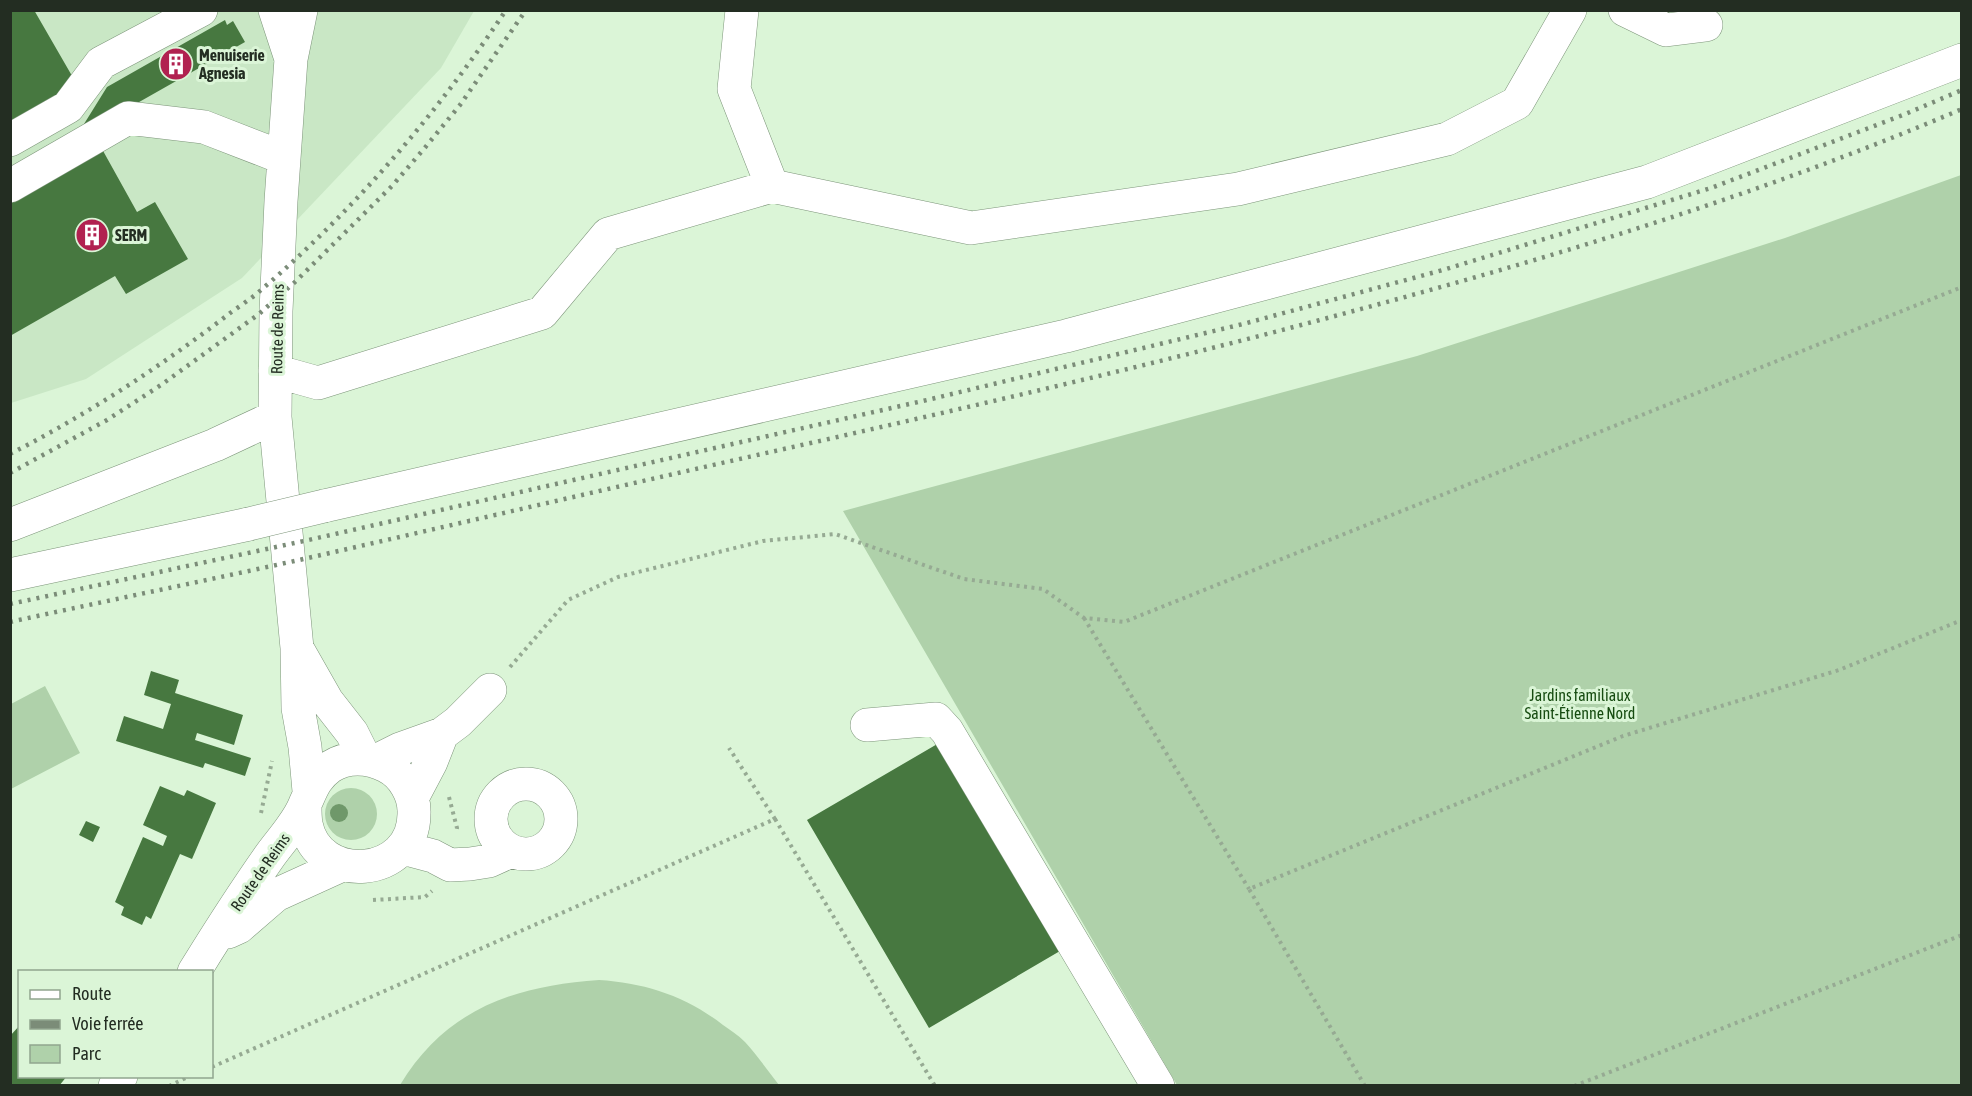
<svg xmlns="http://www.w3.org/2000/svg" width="1972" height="1096" viewBox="0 0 1972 1096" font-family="'Asap Condensed',sans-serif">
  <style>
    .built { fill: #c9e7c5 }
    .green { fill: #afd1aa }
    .building { fill: #477840 }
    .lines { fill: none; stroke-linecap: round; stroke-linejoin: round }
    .minor-casing { stroke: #7d957a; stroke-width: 34 }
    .path { stroke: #96aa93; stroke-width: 4; stroke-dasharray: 3 4.5; stroke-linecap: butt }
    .minor { stroke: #fff; stroke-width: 33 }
    .rail { stroke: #7b8c78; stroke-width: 4.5; stroke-dasharray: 3 6; stroke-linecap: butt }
    .minor-bridge-casing { stroke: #7d957a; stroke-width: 34; stroke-linecap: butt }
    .minor-bridge { stroke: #fff; stroke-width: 33 }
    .tree { fill: #6f986a }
    .labels { text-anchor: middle; stroke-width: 6; stroke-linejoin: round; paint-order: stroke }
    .poi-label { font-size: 16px; font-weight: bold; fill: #232d22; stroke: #dbf5d7; text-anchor: start }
    .street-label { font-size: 16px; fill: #232d22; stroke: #dbf5d7 }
    .park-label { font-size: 16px; fill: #174c11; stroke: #dbf5d7 }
  </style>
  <rect width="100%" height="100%" fill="#dbf5d7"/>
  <path class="built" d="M10 11H474L441 68 242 278 86 379 11 403Z"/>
  <path class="green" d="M1961 175V1085H1177L843 511 1417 356 1785 238Z
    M45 686 80 753 11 789V704Z
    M325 814a26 26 0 1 1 52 0a26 26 0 1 1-52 0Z
    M599 980C645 983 686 996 723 1025 730 1030 738 1035 745 1042 757 1055 768 1071 779 1085H400C446 1009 514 986 599 980Z"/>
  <path class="building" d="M10 10H34L79 88 10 127Z
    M225 20 227 25 233 21 245 42 88 131 84 124 107 87Z
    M102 149 137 212 155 202 188 259 126 294 115 276 10 336V201Z
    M151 671 179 680 175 693 243 715 234 745 197 733 195 740 251 758 245 776 205 763 203 768 116 741 124 716 163 729 171 704 144 695Z
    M939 743 1060 951 929 1028 807 820Z
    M160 786 184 796 187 790 216 803 192 859 180 854 151 919 146 916 142 925 121 915 124 907 115 902 143 837 163 846 167 836 143 825Z
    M86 821 100 827 93 842 79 835Z
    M20 1025V1076H67L59 1086 10 1084V1036Z"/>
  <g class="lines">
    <g class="minor-casing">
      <path id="minor" d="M275 10 291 59
        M301 10 291 59 281 201 276 311 275 417 297 648 298 708 305 747 309 791
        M742 10 734 89 772 186
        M1625 10 1666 30 1706 25
        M10 140 68 107 101 63 201 10
        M10 186 128 118 204 127 284 158
        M275 371 318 383 542 313 608 234 772 186 971 228 1238 189 1447 139 1517 103 1570 10
        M324 506 1066 336 1647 182 1962 60
        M10 525 215 445 275 417
        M10 575 249 524
        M298 650 327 701 352 733 365 759
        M867 725 936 719 947 731 1158 1086
        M376 761 400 749 442 734 458 722 490 690
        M491 819a35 35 0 1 1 70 0a35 35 0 1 1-70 0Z
        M412 798 431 762 442 734
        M403 848 433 856 450 865 470 864 489 861 511 851
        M228 932 239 927 276 895 342 865
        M194 972C218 933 243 894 269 857 276 847 284 838 291 828 296 821 302 812 305 804 312 789 315 778 330 767 347 756 368 757 386 766 403 774 415 795 414 814 414 878 318 886 306 824 305 818 305 811 305 806
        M115 1086 121 1076"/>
    </g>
    <path class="path" d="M1084 618 1249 889
      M510 667 568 600 618 577 763 541 835 534 964 579 1043 589 1084 618 1124 622 1962 287
      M449 797 457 828 456 833
      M261 813 272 761
      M775 819 935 1086
      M373 900 425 897 432 891
      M212 1067 775 819 729 748
      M169 1086 190 1076
      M1365 1086 1249 889 1623 736 1839 670 1962 620
      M1574 1086 1962 935"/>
    <use href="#minor" class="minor"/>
    <path class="rail" d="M10 454C86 415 157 369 225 317 236 308 250 300 261 290 355 209 437 114 506 10
      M10 473 107 420 161 385 259 314 295 282 392 186 423 150 460 105 526 10
      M10 604 304 541 927 400 1243 324 1443 270 1711 188 1903 115 1962 90
      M10 622C110 600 209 580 308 558 483 518 658 477 833 438 1004 399 1176 359 1346 313 1555 257 1762 194 1962 109"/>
    <g class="minor-bridge-casing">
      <path id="minor-bridge" d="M249 524 324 506"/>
    </g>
    <use href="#minor-bridge" class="minor-bridge"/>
  </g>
  <circle class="tree" cx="339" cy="813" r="9"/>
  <defs>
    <g id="building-disc" transform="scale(1.725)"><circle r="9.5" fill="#b12150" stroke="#dbf5d7"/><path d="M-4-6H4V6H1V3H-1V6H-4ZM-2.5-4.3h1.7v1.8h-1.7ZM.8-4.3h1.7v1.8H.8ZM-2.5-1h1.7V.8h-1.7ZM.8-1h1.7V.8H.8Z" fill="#fff"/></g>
  </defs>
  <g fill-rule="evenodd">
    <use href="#building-disc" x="176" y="64"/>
    <use href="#building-disc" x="92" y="235"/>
  </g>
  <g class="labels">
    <g class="poi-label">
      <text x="199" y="61">Menuiserie<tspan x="199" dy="18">Agnesia</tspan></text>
      <text x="115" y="241">SERM</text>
    </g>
    <g class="street-label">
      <text transform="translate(277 329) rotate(-89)" y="6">Route de Reims</text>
      <text transform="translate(260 872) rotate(-55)" y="6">Route de Reims</text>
    </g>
    <g class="park-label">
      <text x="1580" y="701">Jardins familiaux<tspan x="1580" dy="18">Saint-Étienne Nord</tspan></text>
    </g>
  </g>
  <rect width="1972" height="1096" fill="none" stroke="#232d22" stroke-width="24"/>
  <rect x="18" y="970" width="195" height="108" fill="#dbf5d7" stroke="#91a58f" stroke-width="1.5"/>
  <rect x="30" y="990" width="30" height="9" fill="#ffffff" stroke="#91a58f" stroke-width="1.5"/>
  <text x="72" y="1000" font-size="18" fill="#232d22">Route</text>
  <rect x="30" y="1020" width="30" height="9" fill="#7b8c78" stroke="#91a58f" stroke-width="1.5"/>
  <text x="72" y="1030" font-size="18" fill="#232d22">Voie ferrée</text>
  <rect x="30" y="1045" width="30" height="18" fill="#afd1aa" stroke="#91a58f" stroke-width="1.5"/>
  <text x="72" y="1060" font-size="18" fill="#232d22">Parc</text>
</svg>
